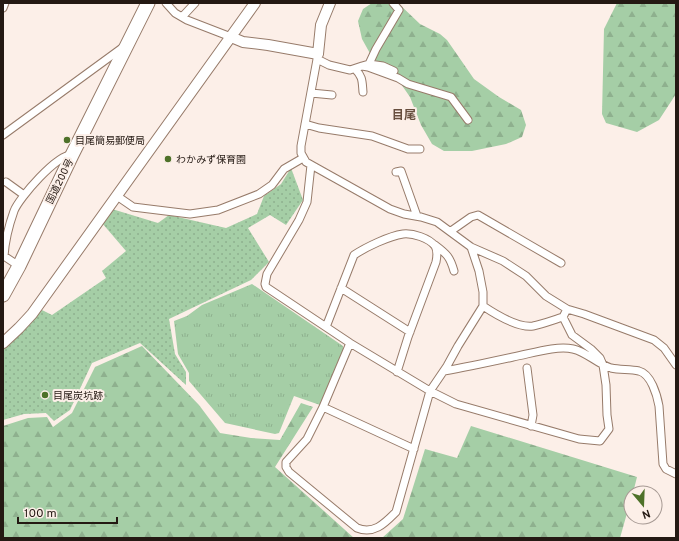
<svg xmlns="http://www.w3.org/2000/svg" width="679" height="541" viewBox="0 0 679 541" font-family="Overpass,'Noto Sans JP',sans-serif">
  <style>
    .grass { fill: url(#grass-dots) }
    .forest { fill: url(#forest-firs) }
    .park { fill: url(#park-tufts) }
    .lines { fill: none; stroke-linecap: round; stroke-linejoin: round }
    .street-casing { stroke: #977b6a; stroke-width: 9 }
    .secondary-casing { stroke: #977b6a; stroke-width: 12 }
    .highway-casing { stroke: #977b6a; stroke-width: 15 }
    .street { stroke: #fff; stroke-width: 7 }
    .secondary { stroke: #fff; stroke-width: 10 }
    .highway { stroke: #fff; stroke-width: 13 }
    .poi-dot { fill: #4e7129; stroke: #fcefe8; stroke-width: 1.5 }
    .labels { text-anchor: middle; stroke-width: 4; stroke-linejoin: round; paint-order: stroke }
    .poi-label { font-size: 10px; fill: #241913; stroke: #fcefe8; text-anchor: start }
    .street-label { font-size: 10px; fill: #241913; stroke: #fcefe8 }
    .quarter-label { font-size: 12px; font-weight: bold; fill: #674e3e; stroke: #fcefe8 }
  </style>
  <defs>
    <pattern id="grass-dots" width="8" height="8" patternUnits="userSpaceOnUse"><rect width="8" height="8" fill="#a5cea6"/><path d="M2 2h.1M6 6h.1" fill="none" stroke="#8eb08e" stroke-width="1.8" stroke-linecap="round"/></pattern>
    <pattern id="forest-firs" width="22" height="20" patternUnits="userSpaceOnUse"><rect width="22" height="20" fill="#a5cea6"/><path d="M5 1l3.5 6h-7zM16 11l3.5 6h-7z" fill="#8eb08e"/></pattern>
    <pattern id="park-tufts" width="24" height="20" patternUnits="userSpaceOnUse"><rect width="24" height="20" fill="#a5cea6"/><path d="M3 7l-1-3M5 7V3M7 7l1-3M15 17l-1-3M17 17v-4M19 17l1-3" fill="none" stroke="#8eb08e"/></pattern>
  </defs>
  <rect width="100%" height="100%" fill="#fcefe8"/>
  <path class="grass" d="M291 168 303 200 286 225 270 215 248 228 269 262 251 280 169 319 175 354 186 372V385L140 343 92 363 70 410 54 421 46 413 24 414 3 420V348L42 310 52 315 106 278 102 271 126 251 102 223 112 209 158 223 169 215 226 228 257 214 264 196 281 184Z"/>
  <path class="forest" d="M372 3H398L420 24 440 34 447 40 474 79 499 97 521 110 526 125 522 137 506 144 472 151H444L432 144 421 125 410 97 401 84 372 57 362 39 358 21 363 9Z
    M617 3H676V94L659 120 637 132 606 123 602 114 604 29Z
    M142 346 199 405 220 433 251 438 280 440 301 403 313 407 275 467 354 538H3V426L28 418 47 417 53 427 72 413 95 367Z
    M471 426 637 477 633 493H631V499L620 538H382L403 519 425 449 457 458Z"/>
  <path class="park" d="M252 284 343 346V350L320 405 294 396 279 433 275 434 225 423 189 381V373L178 354 174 321 187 316 202 305Z"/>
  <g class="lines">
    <g class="street-casing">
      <path id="street" d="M166 3 175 13 187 20 231 37
        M3 8 5 3
        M182 17 195 3
        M318 54 301 146V153L306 162 390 209 404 214 421 217 437 222 471 247 503 261 526 276 546 296 567 309 584 314 654 340 664 348 676 365
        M317 59 329 65 350 70 362 66 368 67 398 78 408 84 451 97 468 120
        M369 64 383 66 394 71
        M362 66 369 64 376 49 399 10 393 3
        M355 69C363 77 362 81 363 92
        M311 93 332 95
        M305 124 319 128 372 136 408 149H420
        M3 135 122 48
        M311 165 307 202 299 220 267 274 265 284 266 287 350 343 430 391 456 404 579 439 600 441 609 429 607 415 606 385 603 365 600 358 591 349 572 335 563 317 567 309
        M396 172 401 171 417 216
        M6 182 24 195
        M117 196 133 207 190 214 218 210 259 194 272 185 284 169 303 158
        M451 231 471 217 478 215 561 263
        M435 245C447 254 450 257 454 271
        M19 266 4 256C5 242 9 225 14 211 19 198 58 153 72 155
        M341 288 410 332
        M483 306C495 314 518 328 533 326 543 324 553 320 563 317
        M326 327 354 255C366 247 389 236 403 234 413 233 429 238 435 246 438 251 437 257 436 262L408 337 397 372
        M350 343 323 407 307 439 286 462V467L289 472 357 528C374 535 385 523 396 512L430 391 447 366 458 346 483 306V292L479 271 471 247
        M527 368 533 415 531 426
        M444 371C467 367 490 362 513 357 530 354 556 345 573 349 587 352 597 364 611 368 620 370 630 369 639 371 651 374 657 395 659 406L663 464 666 469 676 474
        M323 407 414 449"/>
    </g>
    <g class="secondary-casing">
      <path id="secondary" d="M231 37 243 42 268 45 318 54 321 25 330 3
        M3 343 19 328 32 314 255 3"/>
    </g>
    <g class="highway-casing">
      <path id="highway" d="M3 295 19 266 72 155 148 3"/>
    </g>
    <use href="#street" class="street"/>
    <use href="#secondary" class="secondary"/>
    <use href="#highway" class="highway"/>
  </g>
  <g class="poi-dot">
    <circle cx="67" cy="140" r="4"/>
    <circle cx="168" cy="159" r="4"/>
    <circle cx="45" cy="395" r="4"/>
  </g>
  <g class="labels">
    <g class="poi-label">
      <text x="75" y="144">目尾簡易郵便局</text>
      <text x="176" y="163">わかみず保育園</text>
      <text x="53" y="399">目尾炭坑跡</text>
    </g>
    <g class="street-label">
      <text transform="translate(59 181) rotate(-64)" y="4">国道200号</text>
    </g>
    <g class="quarter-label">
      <text x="404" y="119">目尾</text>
    </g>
  </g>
  <rect width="679" height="541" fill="none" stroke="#241913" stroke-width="8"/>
  <g transform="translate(643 505) rotate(161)"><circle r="19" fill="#fcefe8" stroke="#a69993"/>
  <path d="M0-3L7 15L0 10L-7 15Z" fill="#4e7129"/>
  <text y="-6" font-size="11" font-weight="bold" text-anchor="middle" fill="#241913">N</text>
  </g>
  <path d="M18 517v6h99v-6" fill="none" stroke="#241913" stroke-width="2"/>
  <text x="24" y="517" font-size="12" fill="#241913" stroke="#fcefe8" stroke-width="3" paint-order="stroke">100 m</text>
</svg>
